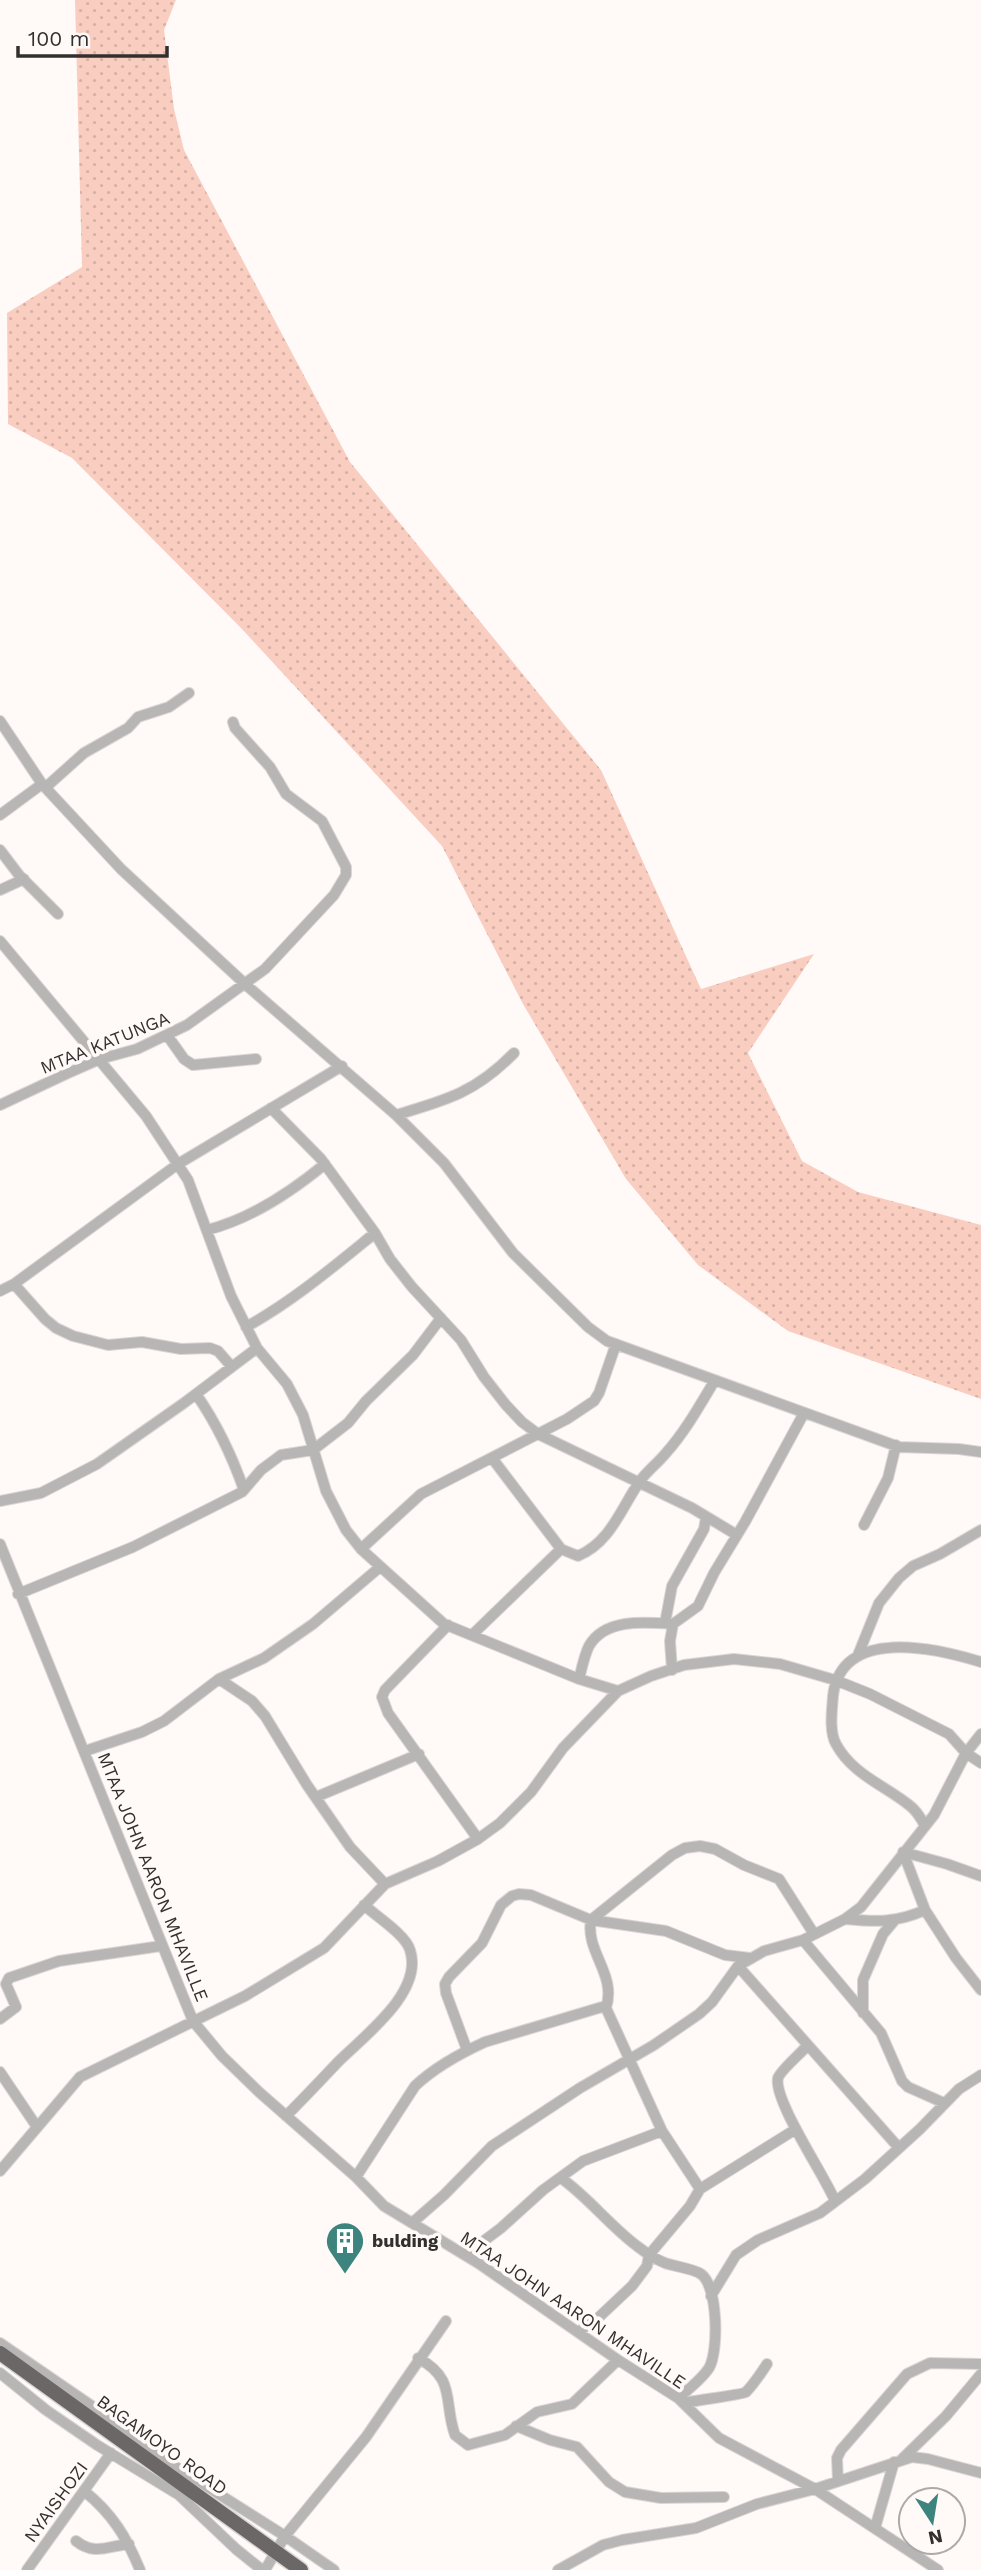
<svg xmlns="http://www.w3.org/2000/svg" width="981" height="2570" viewBox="0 0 981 2570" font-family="'Work Sans',sans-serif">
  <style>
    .grass { fill: url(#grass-dots) }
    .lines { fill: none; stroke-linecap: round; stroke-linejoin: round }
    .minor-casing { stroke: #dad6d4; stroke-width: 12 }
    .highway-casing { stroke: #dad6d4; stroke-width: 17 }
    .minor { stroke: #b8b5b5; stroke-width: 10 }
    .highway { stroke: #6b6766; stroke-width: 14 }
    .labels { text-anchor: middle; stroke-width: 7; stroke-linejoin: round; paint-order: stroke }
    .street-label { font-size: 18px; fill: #32302f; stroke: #fffaf8 }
    .poi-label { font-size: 18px; font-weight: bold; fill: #32302f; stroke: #fffaf8; text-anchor: start }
  </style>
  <defs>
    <pattern id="grass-dots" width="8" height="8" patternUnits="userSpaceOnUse" patternTransform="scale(1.75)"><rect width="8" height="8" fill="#f9cec1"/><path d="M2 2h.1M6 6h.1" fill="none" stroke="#d6b1a6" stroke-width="1.8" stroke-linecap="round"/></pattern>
  </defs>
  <rect width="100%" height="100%" fill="#fffaf8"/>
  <path class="grass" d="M75 0H176L164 30 174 109 184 150 350 462 601 770 701 989 814 954 748 1053 802 1161 858 1192 981 1225V1399L788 1331 698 1265 626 1179 523 1004 442 846 241 628 72 458 8 424 7 313 82 267Z"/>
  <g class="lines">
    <g class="minor-casing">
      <path id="minor" d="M0 721 42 784 121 869 245 984 396 1115 444 1163 513 1253 588 1327 607 1341 899 1447 959 1449 981 1452
        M46 787 84 753 128 728 138 717 169 707 189 693
        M0 815 42 784
        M0 850 19 875 58 914
        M0 890 24 879
        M0 941 146 1116 188 1180 231 1296 257 1348 287 1384 303 1415 326 1491 346 1530 361 1549 444 1624 579 1679 618 1691
        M167 1035 184 1059 193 1065 256 1059
        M0 1105 66 1074 100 1059 137 1049 187 1025 265 969 334 895 346 875V867L322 821 286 794 270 767 235 728 233 722
        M271 1108 321 1159 375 1233 390 1259 412 1287 461 1340 484 1377 506 1405 522 1422 538 1434 692 1508 737 1535
        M396 1115C447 1100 476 1092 514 1053
        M207 1230C251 1219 291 1192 325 1164
        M14 1284 45 1319 56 1328 73 1336 108 1345 142 1342 181 1349 210 1348 218 1351 232 1367
        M0 1291 14 1284 178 1164 342 1066
        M246 1327C293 1301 333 1267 375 1233
        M196 1394C217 1424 232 1456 244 1490
        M492 1458 561 1549 578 1556C611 1542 621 1508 640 1481 647 1471 658 1463 666 1453 685 1432 700 1405 715 1380
        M0 1501 41 1493 97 1464 184 1403 257 1348
        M864 1525 888 1478 896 1445
        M0 1544 193 2021 222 2056 259 2092 356 2177 384 2206 478 2263 618 2360 678 2398 719 2438 815 2489 938 2570
        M361 1549 421 1494 567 1419 594 1401 599 1393 616 1344
        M18 1594 133 1547 242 1492 261 1470 281 1455 313 1450 348 1423 366 1401 413 1355 441 1318
        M665 1623 672 1586 704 1529 706 1517
        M448 1625 385 1690 382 1697 388 1713 478 1839
        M472 1635 561 1549
        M858 1655 879 1603 899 1578 913 1566 940 1554 981 1530
        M672 1670 670 1641 673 1624 698 1606 714 1573 745 1522 804 1413
        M219 1679 252 1701 265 1716 307 1785 350 1847 385 1884
        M579 1679C582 1668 584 1656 589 1646 605 1618 645 1622 673 1624
        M85 1751 142 1732 164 1721 219 1679 264 1658 313 1624 380 1567
        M316 1797 419 1754
        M925 1826C921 1818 916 1810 909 1805 884 1785 852 1774 836 1744 829 1732 832 1710 833 1696 841 1626 935 1648 981 1662
        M903 1852 925 1910 956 1958 981 1990
        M903 1852 947 1864 981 1876
        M845 1919C876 1922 896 1923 925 1910
        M803 1940 881 2033 902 2081 908 2087 944 2103
        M738 1966 899 2148
        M606 2008C617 1974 585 1952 591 1920L672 1855 685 1848 700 1846 715 1849 744 1865 779 1879 814 1934
        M863 2013V1980L883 1934 894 1921
        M0 2019 16 2007 6 1984 9 1978 59 1961 161 1946
        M807 2046C801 2053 780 2071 778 2078 773 2100 825 2176 835 2201
        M467 2050 446 1993 445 1984 449 1977 482 1943 501 1905 512 1896 519 1894 531 1895 591 1920 666 1931 725 1955 750 1958
        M0 2072 37 2127
        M286 2116C304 2098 321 2080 338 2062 364 2036 424 1992 410 1950 406 1935 376 1916 364 1905
        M0 2171 80 2077 245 1996 324 1948 385 1884 438 1861 478 1839 500 1823 531 1792 563 1748 618 1691 651 1676 684 1665 734 1659 780 1664 835 1680 870 1694 949 1734 966 1753 981 1763
        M356 2177 415 2086C434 2068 461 2053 485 2042L602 2007 606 2008 662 2131 700 2189
        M561 2178C589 2198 610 2226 637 2246 646 2253 655 2259 665 2263 676 2267 692 2268 701 2274 718 2286 719 2351 709 2368 701 2380 689 2389 678 2398
        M412 2223 444 2195 492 2146 580 2088 654 2045 699 2014 712 2002 738 1966 764 1951 803 1940 845 1919 861 1907 934 1815 966 1753 981 1734
        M465 2255 501 2228 543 2190 583 2161 662 2131
        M711 2296 736 2255 758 2240 820 2213 865 2179 920 2129 959 2089 981 2075
        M578 2332 598 2318 632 2286 647 2266 649 2255 690 2206 700 2189 796 2129
        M0 2343 127 2430 165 2460 285 2536 334 2570
        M418 2358C457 2379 443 2402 455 2435L468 2445 505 2435 537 2412 572 2404 618 2360
        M0 2373 46 2410 97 2445 179 2495 236 2549 262 2570
        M684 2403C696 2400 742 2395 746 2392 754 2384 761 2373 767 2364
        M516 2426 550 2440 577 2447 609 2482 625 2492 661 2498 724 2497
        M902 2459 946 2416 981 2374
        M838 2481 837 2458 841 2450 907 2374 930 2363 981 2364
        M84 2491C112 2513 127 2538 140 2570
        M875 2528 894 2462
        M76 2541C95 2556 108 2546 129 2544
        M27 2570 111 2453
        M265 2570 285 2536 366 2437 446 2321
        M558 2570 603 2545 622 2540 696 2528 757 2504 815 2489 912 2457 928 2459 981 2473"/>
    </g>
    <g class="highway-casing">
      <path id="highway" d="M0 2353 301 2570"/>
    </g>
    <use href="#minor" class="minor"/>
    <use href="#highway" class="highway"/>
  </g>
  <defs>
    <g id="building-pin" transform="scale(2.0125)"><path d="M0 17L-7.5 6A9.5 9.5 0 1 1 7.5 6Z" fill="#3e847e" stroke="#fffaf8"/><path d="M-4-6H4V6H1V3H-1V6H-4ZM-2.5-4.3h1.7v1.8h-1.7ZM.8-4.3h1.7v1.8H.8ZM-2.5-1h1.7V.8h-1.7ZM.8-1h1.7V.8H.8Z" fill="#fff"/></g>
  </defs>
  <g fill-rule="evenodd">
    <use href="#building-pin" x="345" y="2241"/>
  </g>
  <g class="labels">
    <g class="street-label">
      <text transform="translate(105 1043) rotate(-22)" y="6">MTAA KATUNGA</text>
      <text transform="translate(153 1877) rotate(68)" y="6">MTAA JOHN AARON MHAVILLE</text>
      <text transform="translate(573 2310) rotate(34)" y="6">MTAA JOHN AARON MHAVILLE</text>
      <text transform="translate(162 2445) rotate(36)" y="6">BAGAMOYO ROAD</text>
      <text transform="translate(56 2502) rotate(-54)" y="6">NYAISHOZI</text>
    </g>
    <g class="poi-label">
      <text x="372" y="2247">bulding</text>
    </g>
  </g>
  <g transform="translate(932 2521) rotate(168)"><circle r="33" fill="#fffaf8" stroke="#ada9a8" stroke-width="2"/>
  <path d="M0-5L12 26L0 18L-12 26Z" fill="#3e847e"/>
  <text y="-10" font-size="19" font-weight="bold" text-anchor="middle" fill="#32302f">N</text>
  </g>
  <path d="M18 46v10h149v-10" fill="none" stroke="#32302f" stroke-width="3.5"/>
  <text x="28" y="46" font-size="21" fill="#32302f" stroke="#fffaf8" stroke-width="5" paint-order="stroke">100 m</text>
</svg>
